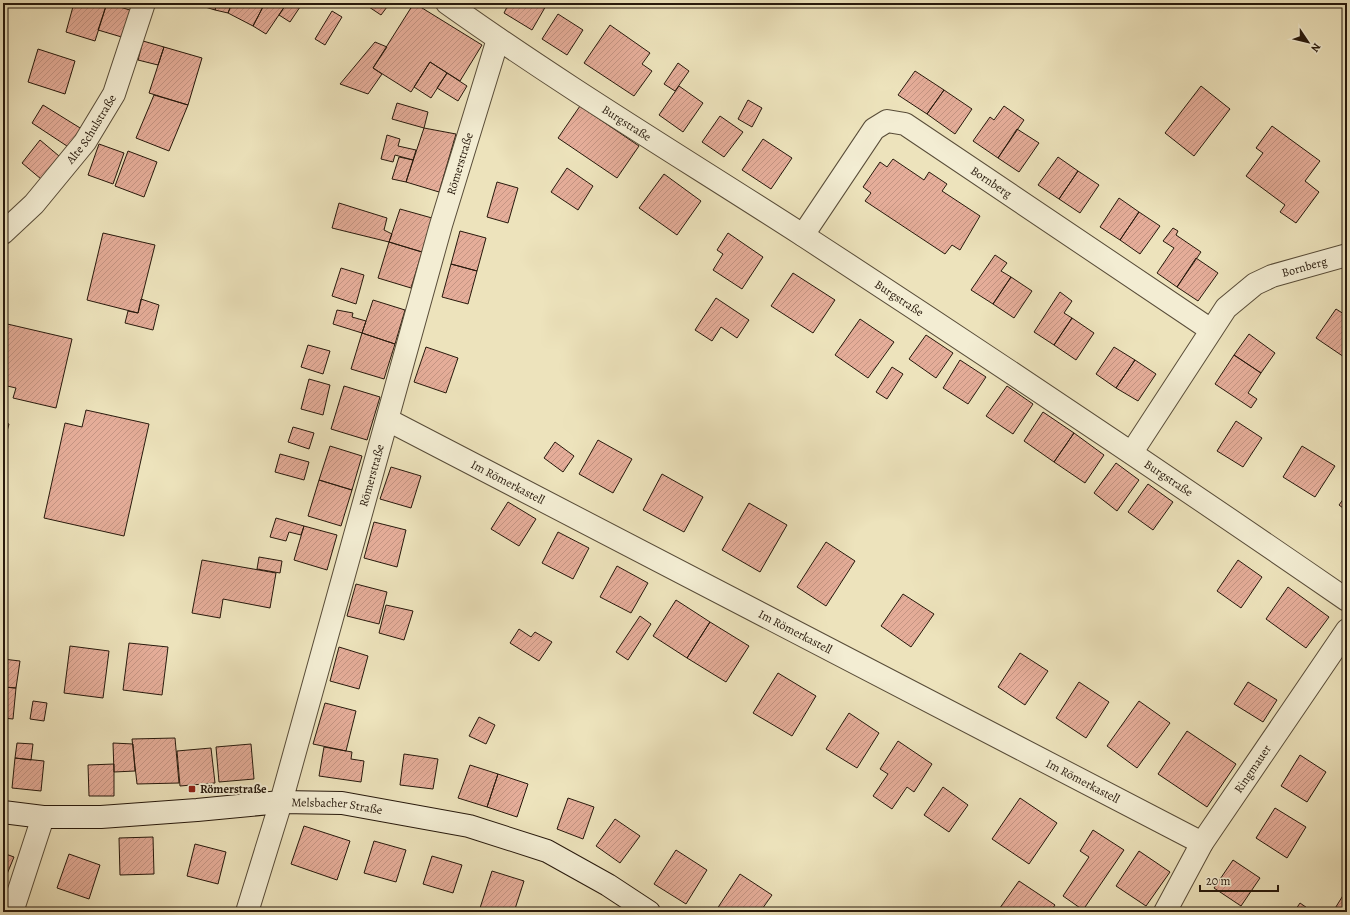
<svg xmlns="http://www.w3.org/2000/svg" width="1350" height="915" viewBox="0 0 1350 915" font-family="Alegreya,serif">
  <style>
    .building { fill: url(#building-hatch); stroke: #27190c }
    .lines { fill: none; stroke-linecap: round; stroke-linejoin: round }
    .street-casing { stroke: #584c38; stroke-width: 24 }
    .secondary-casing { stroke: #27190c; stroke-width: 24 }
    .street { stroke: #f3edd3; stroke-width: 22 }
    .secondary { stroke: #f3edd3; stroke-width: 22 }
    .poi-dot { fill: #8f2418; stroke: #f3edd3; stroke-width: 1.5 }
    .labels { text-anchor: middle; stroke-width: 4; stroke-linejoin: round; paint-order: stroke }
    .street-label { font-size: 12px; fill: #27190c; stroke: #f3edd3 }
    .poi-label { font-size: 12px; font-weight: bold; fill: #27190c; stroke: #f3edd3; text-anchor: start }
  </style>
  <defs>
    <pattern id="building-hatch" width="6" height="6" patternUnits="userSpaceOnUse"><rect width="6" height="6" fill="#e5ad99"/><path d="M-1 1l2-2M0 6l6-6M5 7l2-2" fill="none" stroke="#c49483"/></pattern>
  </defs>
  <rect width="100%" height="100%" fill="#ede3bc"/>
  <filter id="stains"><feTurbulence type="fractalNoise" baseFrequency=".005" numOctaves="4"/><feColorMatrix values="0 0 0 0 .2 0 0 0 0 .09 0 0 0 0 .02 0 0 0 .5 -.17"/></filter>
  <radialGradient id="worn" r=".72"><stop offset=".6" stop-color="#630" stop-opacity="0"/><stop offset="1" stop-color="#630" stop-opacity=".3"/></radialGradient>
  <path class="building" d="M74 3H107L95 41 66 32Z
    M107 3 133 11 125 38 98 30Z
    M192 3H217L215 10Z
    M217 3H232L228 13 215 10Z
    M232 3H265L253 26 228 13Z
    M265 3H287L266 34 253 26Z
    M287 3 302 4 290 22 279 15Z
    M363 3H390L381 15Z
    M414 3 482 45 460 81 430 62 411 92 373 68Z
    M509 3H546L547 4 532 30 504 13Z
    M332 11 342 17 325 45 315 39Z
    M558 14 583 30 567 55 542 39Z
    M610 25 650 53 642 64 652 71 634 96 584 63Z
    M143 41 164 47 158 65 138 60Z
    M375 42 387 47 373 68 382 74 368 94 340 84Z
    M164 47 202 58 188 105 149 93Z
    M38 49 75 61 65 94 28 82Z
    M430 62 447 73 431 98 414 87Z
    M678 63 689 71 675 91 664 84Z
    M915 71 944 90 927 114 898 95Z
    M447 73 467 86 458 101 437 88Z
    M679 86 703 103 683 132 659 115Z
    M1201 86 1230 109 1194 156 1165 133Z
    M944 90 972 109 955 134 927 114Z
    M154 95 188 105 169 151 136 138Z
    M748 100 762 108 752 127 738 119Z
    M397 103 428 112 424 128 392 119Z
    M43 105 85 131 73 150 32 123Z
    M580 106 639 146 617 178 558 138Z
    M1004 106 1024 120 998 158 973 141 990 117 994 120Z
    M720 116 743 132 724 157 702 142Z
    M1272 126 1320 161 1305 181 1319 192 1296 223 1280 212 1285 205 1246 176 1263 153 1256 148Z
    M424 128 456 134 439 192 406 182Z
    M1017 129 1039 143 1019 172 998 158Z
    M387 135 400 139 398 146 416 150 413 160 395 155 393 162 381 159Z
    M763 139 792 158 771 189 742 170Z
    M40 140 59 156 41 179 22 163Z
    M99 144 124 153 113 184 88 175Z
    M128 151 157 162 144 197 115 186Z
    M399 157 413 160 406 182 392 179Z
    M1058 157 1078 171 1059 199 1038 185Z
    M893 159 924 180 929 172 947 184 942 191 980 216 960 250 952 245 945 254 865 201 871 193 863 187 880 162 887 167Z
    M567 168 593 186 578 210 551 192Z
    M1078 171 1099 185 1080 213 1059 199Z
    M664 174 701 201 677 235 639 208Z
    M497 182 518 188 508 223 487 217Z
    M1119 198 1139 212 1120 240 1100 227Z
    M339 203 387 218 384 230 392 234 389 242 332 228Z
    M400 209 432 218 422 252 389 242Z
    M1139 212 1160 226 1140 254 1120 240Z
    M1173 228 1178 231 1176 235 1201 252 1177 287 1157 273 1174 248 1163 241Z
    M460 231 486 238 477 271 451 264Z
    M103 233 155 245 138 313 87 300Z
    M728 233 763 257 742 289 713 270 723 254 717 250Z
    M389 242 422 252 411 288 378 278Z
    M995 255 1007 263 1001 271 1011 277 993 304 971 290Z
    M1196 258 1218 273 1198 301 1177 287Z
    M451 264 477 271 468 304 442 297Z
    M341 268 364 275 356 304 332 296Z
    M793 273 835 300 813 333 771 306Z
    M1011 277 1032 291 1014 318 993 304Z
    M1060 292 1072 301 1064 313 1072 318 1054 345 1034 332Z
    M716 298 749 320 737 338 721 327 712 341 695 330Z
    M141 299 159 305 153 330 125 323 128 311 138 313Z
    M373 300 405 310 395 344 362 333Z
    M1336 309 1347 316V359L1316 338Z
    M337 310 353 313 352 317 366 321 362 333 333 324Z
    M1072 318 1094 333 1076 360 1054 345Z
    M860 319 894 342 868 378 835 355Z
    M3 323 72 339 56 408 13 398 16 388 3 385Z
    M362 333 395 344 384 379 351 369Z
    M1249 334 1275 353 1261 373 1234 355Z
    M926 335 953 353 936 378 909 359Z
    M308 345 330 351 323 374 301 367Z
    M426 347 458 358 446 393 414 382Z
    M1114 347 1135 360 1116 388 1096 374Z
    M1234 355 1261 373 1248 393 1257 399 1251 408 1215 384Z
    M960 360 986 377 968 404 943 388Z
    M1135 360 1156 374 1138 401 1116 388Z
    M892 367 903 374 887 399 876 392Z
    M309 379 330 385 323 415 301 409Z
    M344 386 380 397 367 440 331 429Z
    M1007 386 1033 404 1013 434 986 416Z
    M86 410 149 424 124 536 44 518 65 423 82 427Z
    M1043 412 1074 433 1054 462 1024 441Z
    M1236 421 1262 438 1243 467 1217 451Z
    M3 422 9 424 3 446Z
    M293 427 314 433 309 449 288 442Z
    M1074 433 1104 455 1085 483 1054 462Z
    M598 440 632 459 613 493 579 474Z
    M555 442 574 456 563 472 544 458Z
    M330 446 362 456 352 490 319 480Z
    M1302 446 1335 466 1315 497 1283 477Z
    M280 454 309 462 304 480 275 472Z
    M1116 463 1139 480 1117 511 1094 493Z
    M391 467 421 476 411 508 380 499Z
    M662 474 703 497 684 532 643 510Z
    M319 480 352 490 341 526 308 516Z
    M1148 484 1173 502 1153 530 1128 512Z
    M1347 494V511L1339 505Z
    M508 502 536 519 519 546 491 529Z
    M749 503 787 525 760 572 722 550Z
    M276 518 304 526 301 535 289 532 286 541 270 537Z
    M374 522 406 530 397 567 364 558Z
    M304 526 337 535 327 570 294 560Z
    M558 532 589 548 573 579 542 563Z
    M826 542 855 561 826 606 797 587Z
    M259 557 282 561 280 573 257 569Z
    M202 560 276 573 270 608 223 599 220 618 192 613Z
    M1238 560 1262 577 1241 608 1217 591Z
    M617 566 648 583 631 613 600 597Z
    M356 584 387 592 379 624 347 616Z
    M1288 587 1329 617 1306 648 1266 619Z
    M903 594 934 614 911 647 881 626Z
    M676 600 710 622 687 658 653 636Z
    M386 605 413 611 404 640 379 633Z
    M640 616 651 624 628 660 616 652Z
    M710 622 749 646 726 682 687 658Z
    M519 629 531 637 535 632 552 642 539 661 510 643Z
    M129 643 168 647 162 695 123 690Z
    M70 646 109 651 103 698 64 693Z
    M339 647 368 656 359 689 330 681Z
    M1020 653 1048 671 1025 705 998 687Z
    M3 659 20 661 16 688 3 687Z
    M778 673 816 696 792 736 753 713Z
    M1079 682 1109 702 1086 738 1056 718Z
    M1248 682 1277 700 1263 722 1234 704Z
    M3 687 16 688 13 719 3 718Z
    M33 701 47 703 44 721 30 719Z
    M1139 701 1170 723 1137 768 1107 746Z
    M325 703 356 711 346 751 313 744Z
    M849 713 879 733 857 768 826 749Z
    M479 717 495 725 486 744 469 736Z
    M1187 731 1236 764 1207 807 1158 774Z
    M175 738 179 783 137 784 132 739Z
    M898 741 932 764 914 792 907 787 892 809 873 796 888 774 880 769Z
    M17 743 33 744 31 760 15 758Z
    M113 743 133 744 135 771 114 772Z
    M251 744 254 779 219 782 216 747Z
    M324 747 352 752 351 759 364 761 361 782 319 776Z
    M211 748 215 783 180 786 177 751Z
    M404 754 438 759 433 789 400 785Z
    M1300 755 1326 772 1307 802 1281 786Z
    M3 756H7L3 786Z
    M15 758 44 761 41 791 12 788Z
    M114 764V796H89L88 765Z
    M470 765 498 774 487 807 458 798Z
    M498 774 528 784 517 817 487 807Z
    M943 787 968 805 949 832 924 815Z
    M568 798 594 807 583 839 557 829Z
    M1020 798 1057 823 1029 864 992 839Z
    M1275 808 1306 827 1287 858 1256 838Z
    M615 819 640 836 620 863 596 846Z
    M304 826 350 841 337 880 291 864Z
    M1093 830 1124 850 1083 910 1063 896 1089 857 1080 851Z
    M153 837 154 874 120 875 119 838Z
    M374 841 406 850 396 882 364 873Z
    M195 844 226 852 218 884 187 876Z
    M676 850 707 870 686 904 654 884Z
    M1139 851 1170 872 1146 906 1116 886Z
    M3 853 14 857 5 879 3 878Z
    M69 854 100 865 89 899 57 888Z
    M432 856 462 865 453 893 423 884Z
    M1233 860 1260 878 1241 906 1214 888Z
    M492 871 524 881 514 912H493L480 908Z
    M740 874 772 895 760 912H715Z
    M1019 881 1055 905 1050 912H997Z
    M1347 889V912H1338L1334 910Z
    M1300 903 1313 912H1294Z"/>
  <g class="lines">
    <g class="street-casing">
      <g id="street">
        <path id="s1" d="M447 3C562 85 683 158 801 234 985 354 1167 476 1347 600"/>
        <path id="s2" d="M3 233 34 204 85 142 114 94 144 3"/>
        <path id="s3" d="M803 235 874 129 887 121 905 124 1211 330"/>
        <path id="s4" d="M388 420 1202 843"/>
        <path id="s5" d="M1132 452 1226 308 1255 284 1272 276 1347 255"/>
        <path d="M12 912 43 817"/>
        <path id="s6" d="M247 912 281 802 441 225 498 39"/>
        <path id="s7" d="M1165 912 1202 843 1347 630"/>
      </g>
    </g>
    <g class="secondary-casing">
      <g id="secondary">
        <path id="s8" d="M3 812 43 817H101L197 810 281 802 342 803 469 826 547 851 608 885 649 912"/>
      </g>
    </g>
    <use href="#street" class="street"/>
    <use href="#secondary" class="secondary"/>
  </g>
  <rect class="poi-dot" x="188" y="785" width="8" height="8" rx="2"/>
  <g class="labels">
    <g class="street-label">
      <text dy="4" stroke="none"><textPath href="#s1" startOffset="216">Burgstraße</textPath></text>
      <text dy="4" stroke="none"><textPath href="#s2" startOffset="137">Alte Schulstraße</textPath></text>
      <text dy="4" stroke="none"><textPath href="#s6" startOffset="778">Römerstraße</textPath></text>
      <text dy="4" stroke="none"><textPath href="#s3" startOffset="265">Bornberg</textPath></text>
      <text dy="4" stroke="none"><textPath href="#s5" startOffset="262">Bornberg</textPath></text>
      <text dy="4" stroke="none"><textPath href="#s1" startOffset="540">Burgstraße</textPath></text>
      <text dy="4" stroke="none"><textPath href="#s6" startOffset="454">Römerstraße</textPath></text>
      <text dy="4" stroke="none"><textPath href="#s1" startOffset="864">Burgstraße</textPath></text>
      <text dy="4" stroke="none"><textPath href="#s4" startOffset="135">Im Römerkastell</textPath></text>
      <text dy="4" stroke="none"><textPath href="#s4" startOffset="459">Im Römerkastell</textPath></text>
      <text dy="4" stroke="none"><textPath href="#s7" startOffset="168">Ringmauer</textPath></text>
      <text dy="4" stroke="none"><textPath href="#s4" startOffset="783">Im Römerkastell</textPath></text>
      <text dy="4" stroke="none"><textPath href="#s8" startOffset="335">Melsbacher Straße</textPath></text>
    </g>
    <g class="poi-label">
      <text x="200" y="793">Römerstraße</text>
    </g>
  </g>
  <rect width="1350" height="915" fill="none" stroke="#ede3bc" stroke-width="16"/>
  <rect x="4" y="4" width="1342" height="907" fill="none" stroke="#27190c" stroke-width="2"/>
  <rect x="8" y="8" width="1334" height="899" fill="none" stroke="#27190c"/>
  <g transform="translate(1308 42) rotate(125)" stroke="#f3edd3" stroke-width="3" paint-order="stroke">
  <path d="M0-3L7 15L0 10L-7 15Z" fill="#27190c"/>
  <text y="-6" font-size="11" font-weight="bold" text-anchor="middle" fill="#27190c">N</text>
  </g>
  <path d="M1200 885v6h78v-6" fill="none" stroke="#27190c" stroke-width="2"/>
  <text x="1206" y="885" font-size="12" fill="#27190c" stroke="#f3edd3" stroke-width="3" paint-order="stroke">20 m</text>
  <rect width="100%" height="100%" filter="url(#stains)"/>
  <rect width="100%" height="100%" fill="url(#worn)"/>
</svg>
